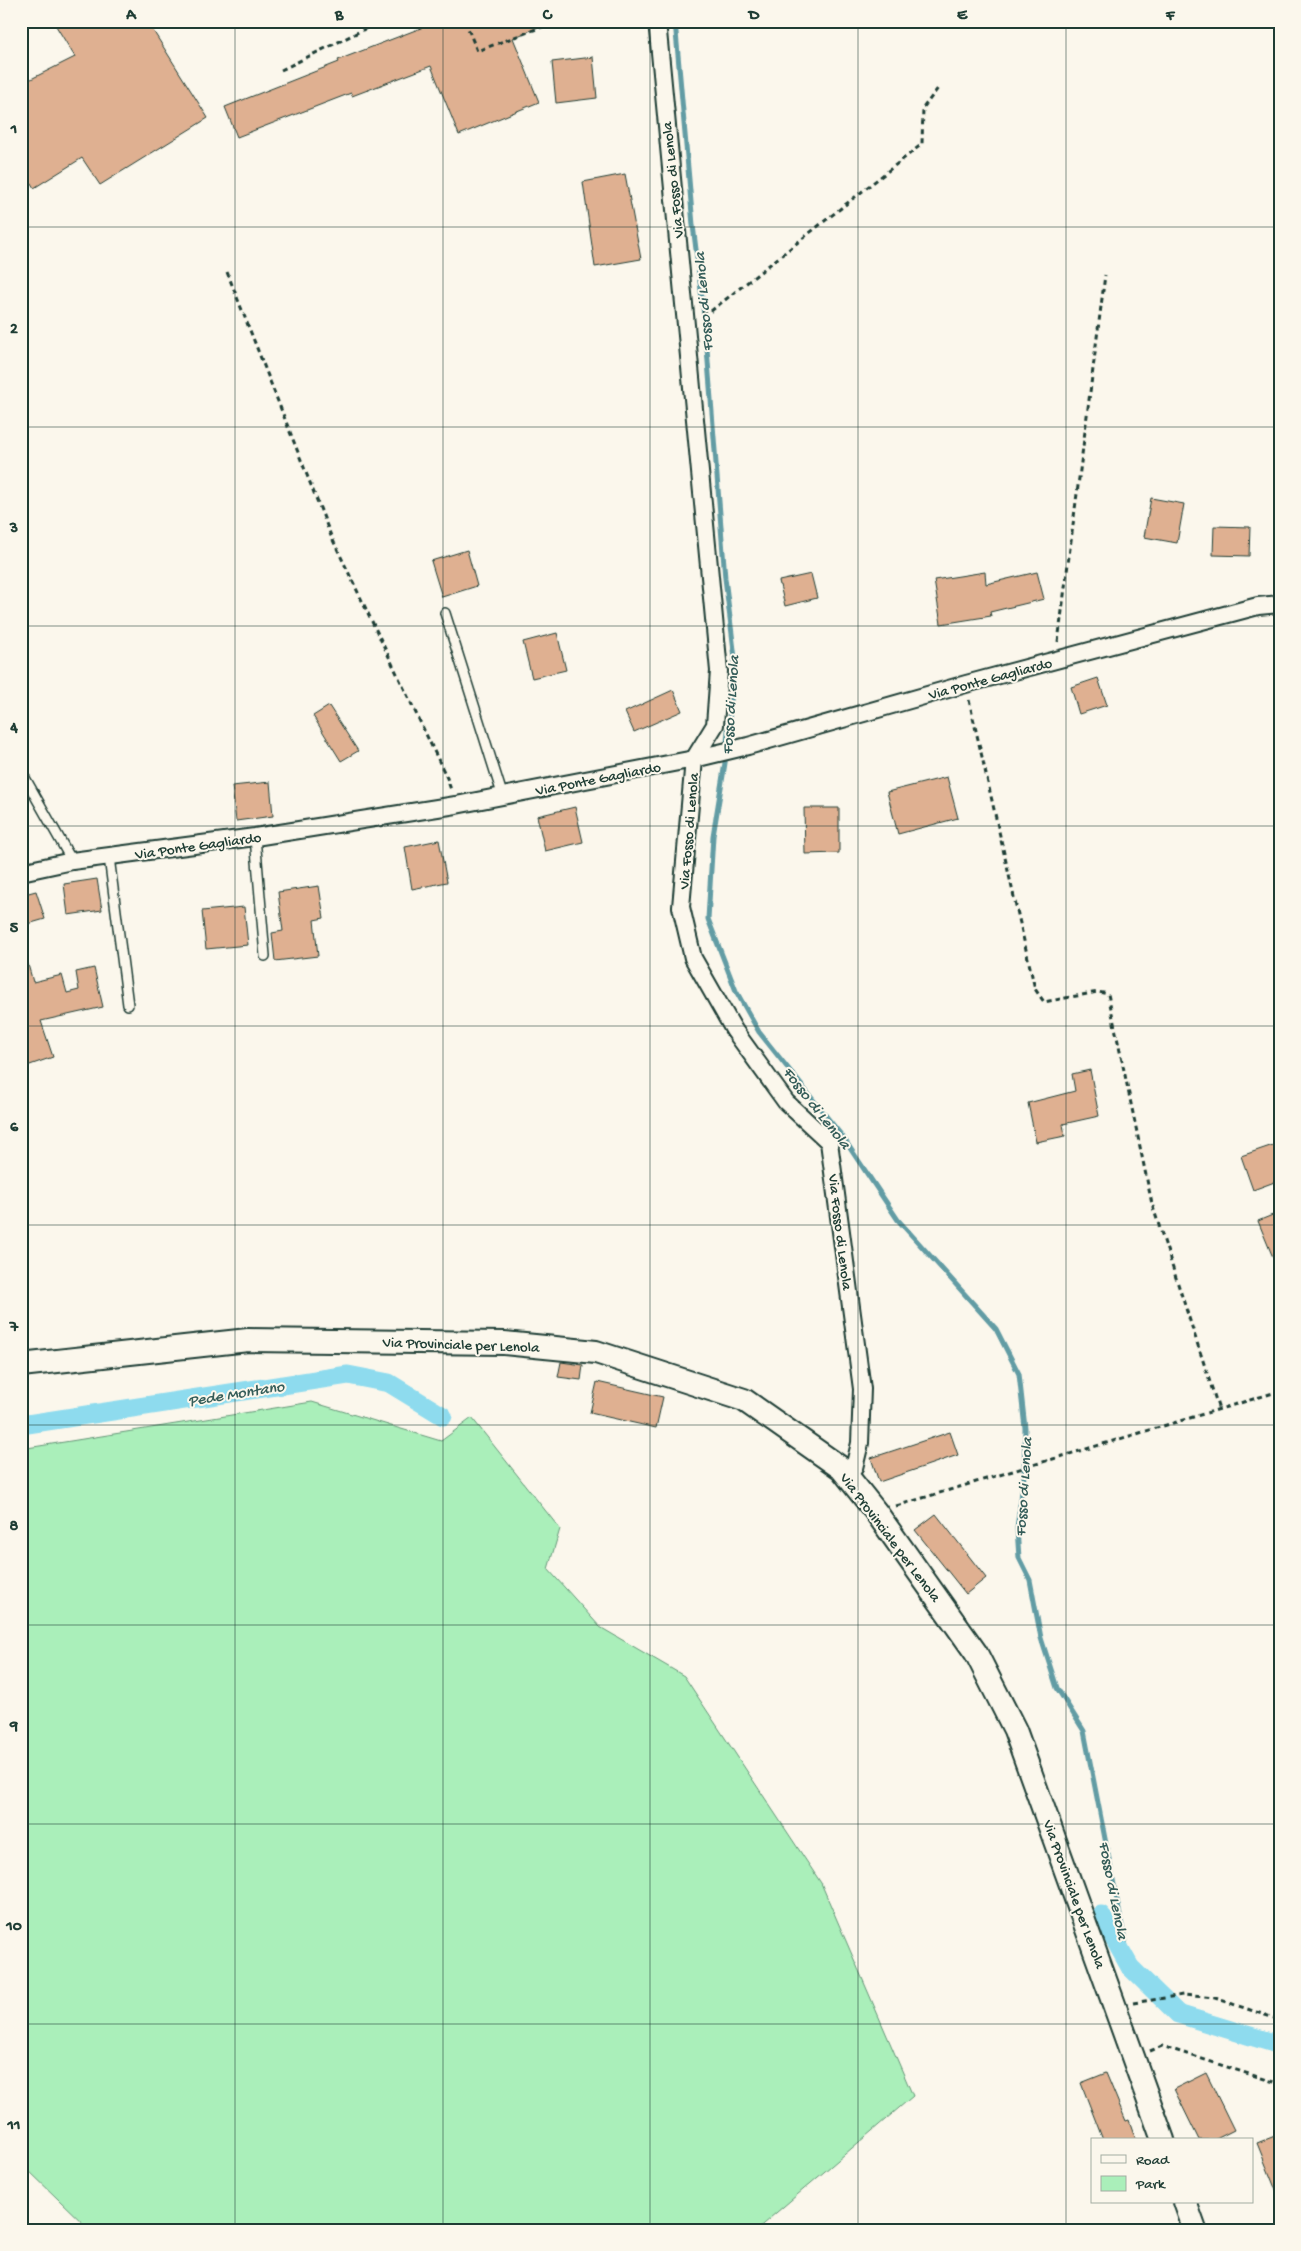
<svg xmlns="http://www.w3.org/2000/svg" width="1301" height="2251" viewBox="0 0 1301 2251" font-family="'Gochi Hand',sans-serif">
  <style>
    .green { fill: #aaefba; stroke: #649677 }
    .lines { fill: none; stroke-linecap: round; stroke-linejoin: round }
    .stream { stroke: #629ca4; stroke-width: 5 }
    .canal { stroke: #8edbee; stroke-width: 19 }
    .building { fill: #dfb091; stroke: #1f3d34 }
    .service-casing { stroke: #1f3d34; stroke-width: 12 }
    .minor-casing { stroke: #1f3d34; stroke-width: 20 }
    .secondary-casing { stroke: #1f3d34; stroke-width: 26 }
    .path { stroke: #1f3d34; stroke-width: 3; stroke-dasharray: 5 4; stroke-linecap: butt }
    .service { stroke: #fbf7ec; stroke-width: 9 }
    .minor { stroke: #fbf7ec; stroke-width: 16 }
    .secondary { stroke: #fbf7ec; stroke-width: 22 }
    .grid { fill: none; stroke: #1f3d34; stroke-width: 1; stroke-opacity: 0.55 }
    .labels { text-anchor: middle; stroke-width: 4; stroke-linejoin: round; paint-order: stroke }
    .street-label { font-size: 15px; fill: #1f3d34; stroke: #fbf7ec }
    .water-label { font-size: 16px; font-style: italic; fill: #355d59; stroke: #fbf7ec }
    .neatline { fill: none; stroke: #1f3d34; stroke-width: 2 }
    .grid-label { font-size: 16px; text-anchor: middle; font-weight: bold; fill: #1f3d34 }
  </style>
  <rect width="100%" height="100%" fill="#fbf7ec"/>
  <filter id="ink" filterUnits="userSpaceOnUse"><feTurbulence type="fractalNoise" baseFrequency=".02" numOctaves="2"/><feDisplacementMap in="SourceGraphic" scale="10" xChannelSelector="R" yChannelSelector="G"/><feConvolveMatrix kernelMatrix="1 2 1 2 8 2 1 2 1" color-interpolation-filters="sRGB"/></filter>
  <g filter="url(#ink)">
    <path class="green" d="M312 1402 441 1441 472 1418 560 1529 548 1569 600 1627 684 1676 821 1883 913 2096 756 2230H90L27 2169 21 2170V1449Z"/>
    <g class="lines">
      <path class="stream" d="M675 21 693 225 705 323 725 578 735 658 725 763 713 836 708 919 736 991 759 1032 842 1136 898 1220 996 1329 1019 1374 1025 1428 1024 1476 1017 1528 1019 1558 1030 1580 1041 1638 1057 1688 1084 1731 1130 1967"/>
      <path class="canal" d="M21 1425 348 1375 389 1383 443 1416
        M1101 1915 1130 1967 1178 2014 1280 2045"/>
    </g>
    <path class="building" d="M53 21H147L208 118 100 185 82 158 34 188 21 167V84L75 57Z
      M439 21H552L513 38 539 102 459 135 431 66 352 96 351 93 237 137 225 107 339 62 338 60Z
      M593 57 597 98 556 103 552 62Z
      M625 174 641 259 595 267 583 182Z
      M1151 498 1184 504 1177 543 1144 537Z
      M1214 526 1250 527 1249 556 1213 555Z
      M467 550 477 586 442 597 431 561Z
      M985 572 986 584 1037 572 1044 599 990 612 991 616 941 624 934 580Z
      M811 574 817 598 785 606 779 581Z
      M557 633 566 670 532 678 523 642Z
      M1098 678 1107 705 1079 714 1071 687Z
      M673 690 682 711 634 732 625 712Z
      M329 706 358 751 341 761 313 716Z
      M947 777 958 818 898 834 887 792Z
      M270 782 273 816 236 821 232 786Z
      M575 807 583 842 545 851 537 816Z
      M804 808H839V853L805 854Z
      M439 840 447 882 412 889 405 847Z
      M97 879 102 910 68 915 64 884Z
      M319 886 324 918 314 920 318 956 275 961 272 933 283 931 278 892Z
      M36 891 45 919 21 926V895Z
      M244 907 248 945 206 949 202 911Z
      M25 954 33 982 62 975 67 993 79 990 76 972 94 968 103 1007 41 1021 53 1057 21 1068V955Z
      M1090 1070 1099 1116 1063 1124 1065 1136 1036 1142 1028 1103 1075 1091 1072 1074Z
      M1276 1144 1280 1154V1180L1253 1190 1241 1156Z
      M1280 1212V1272H1279L1258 1221Z
      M561 1362 583 1365 581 1380 558 1377Z
      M597 1382 663 1397 656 1428 590 1413Z
      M950 1432 958 1455 879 1482 871 1458Z
      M936 1514 986 1578 966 1594 915 1530Z
      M1106 2073 1126 2121 1129 2120 1136 2140H1103L1081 2083Z
      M1206 2073 1234 2130 1214 2140H1199L1174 2089Z
      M1280 2134V2198H1279L1257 2143Z"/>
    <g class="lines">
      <g class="service-casing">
        <path id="service" d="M445 613 503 797
          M21 771 72 861
          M255 837 265 956
          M109 857 128 1005"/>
      </g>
      <g class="minor-casing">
        <path id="minor" d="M657 21 719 671 715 725 694 759 681 907 693 958 734 1030 786 1102 829 1142 862 1389 860 1443 854 1468 847 1476
          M21 872 72 861 255 837 456 805 694 759 748 746 966 684 1258 606 1280 604"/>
      </g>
      <g class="secondary-casing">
        <path id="secondary" d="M21 1365 248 1340 504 1343 596 1352 744 1400 841 1468 876 1512 976 1653 1015 1730 1163 2140
          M1185 2202 1195 2230"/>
      </g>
      <path class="path" d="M465 21 477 51 558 21
        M281 70 381 21
        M227 272 331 536 447 778 451 790
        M702 313 711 311 922 144 923 108 939 87
        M1058 642 1105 275
        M969 700 1035 989 1044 1002 1098 992 1108 994 1152 1204 1219 1410
        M896 1506 1280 1391
        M1133 2003 1183 1995 1215 1998 1280 2020
        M1150 2051 1162 2046 1280 2084"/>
      <use href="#service" class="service"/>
      <use href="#minor" class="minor"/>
      <use href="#secondary" class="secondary"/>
    </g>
  </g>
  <path class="grid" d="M235 21V2230M443 21V2230M650 21V2230M858 21V2230M1066 21V2230M21 227H1280M21 427H1280M21 626H1280M21 826H1280M21 1026H1280M21 1225H1280M21 1425H1280M21 1625H1280M21 1824H1280M21 2024H1280"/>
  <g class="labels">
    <g class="street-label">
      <text transform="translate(672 180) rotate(-96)" y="5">Via Fosso di Lenola</text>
      <text transform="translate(990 678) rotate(-15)" y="5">Via Ponte Gagliardo</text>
      <text transform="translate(598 778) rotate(-11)" y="5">Via Ponte Gagliardo</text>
      <text transform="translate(688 831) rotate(-85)" y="5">Via Fosso di Lenola</text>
      <text transform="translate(198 845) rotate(-8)" y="5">Via Ponte Gagliardo</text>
      <text transform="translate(841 1232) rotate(83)" y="5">Via Fosso di Lenola</text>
      <text transform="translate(461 1344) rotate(2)" y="5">Via Provinciale per Lenola</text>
      <text transform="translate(891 1537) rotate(53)" y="5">Via Provinciale per Lenola</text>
      <text transform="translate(1075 1894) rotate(70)" y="5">Via Provinciale per Lenola</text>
    </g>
    <g class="water-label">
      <text transform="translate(702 302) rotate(-95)" y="6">Fosso di Lenola</text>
      <text transform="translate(729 705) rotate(-86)" y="6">Fosso di Lenola</text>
      <text transform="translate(818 1107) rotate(52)" y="6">Fosso di Lenola</text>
      <text transform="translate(236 1392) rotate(-9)" y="6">Pede Montano</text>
      <text transform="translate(1022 1487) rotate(-86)" y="6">Fosso di Lenola</text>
      <text transform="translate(1115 1890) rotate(79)" y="6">Fosso di Lenola</text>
    </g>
  </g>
  <rect width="1301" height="2251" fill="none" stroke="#fbf7ec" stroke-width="55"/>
  <rect x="1091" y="2138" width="162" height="65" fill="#fbf7ec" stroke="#a3ada2"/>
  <rect x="1101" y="2155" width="25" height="8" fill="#fbf7ec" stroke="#a3ada2"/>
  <text x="1136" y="2164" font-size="15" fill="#1f3d34">Road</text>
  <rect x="1101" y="2176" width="25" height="15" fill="#aaefba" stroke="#a3ada2"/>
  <text x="1136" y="2188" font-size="15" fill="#1f3d34">Park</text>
  <rect x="28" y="28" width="1246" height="2196" class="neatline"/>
  <g class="grid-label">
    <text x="131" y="19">A</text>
    <text x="339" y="19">B</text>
    <text x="547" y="19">C</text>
    <text x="754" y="19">D</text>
    <text x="962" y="19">E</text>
    <text x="1170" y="19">F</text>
    <text x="14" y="133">1</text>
    <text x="14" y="333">2</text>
    <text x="14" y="532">3</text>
    <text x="14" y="732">4</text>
    <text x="14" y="932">5</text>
    <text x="14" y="1131">6</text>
    <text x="14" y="1331">7</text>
    <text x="14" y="1530">8</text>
    <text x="14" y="1730">9</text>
    <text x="14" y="1930">10</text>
    <text x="14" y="2129">11</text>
  </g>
</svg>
